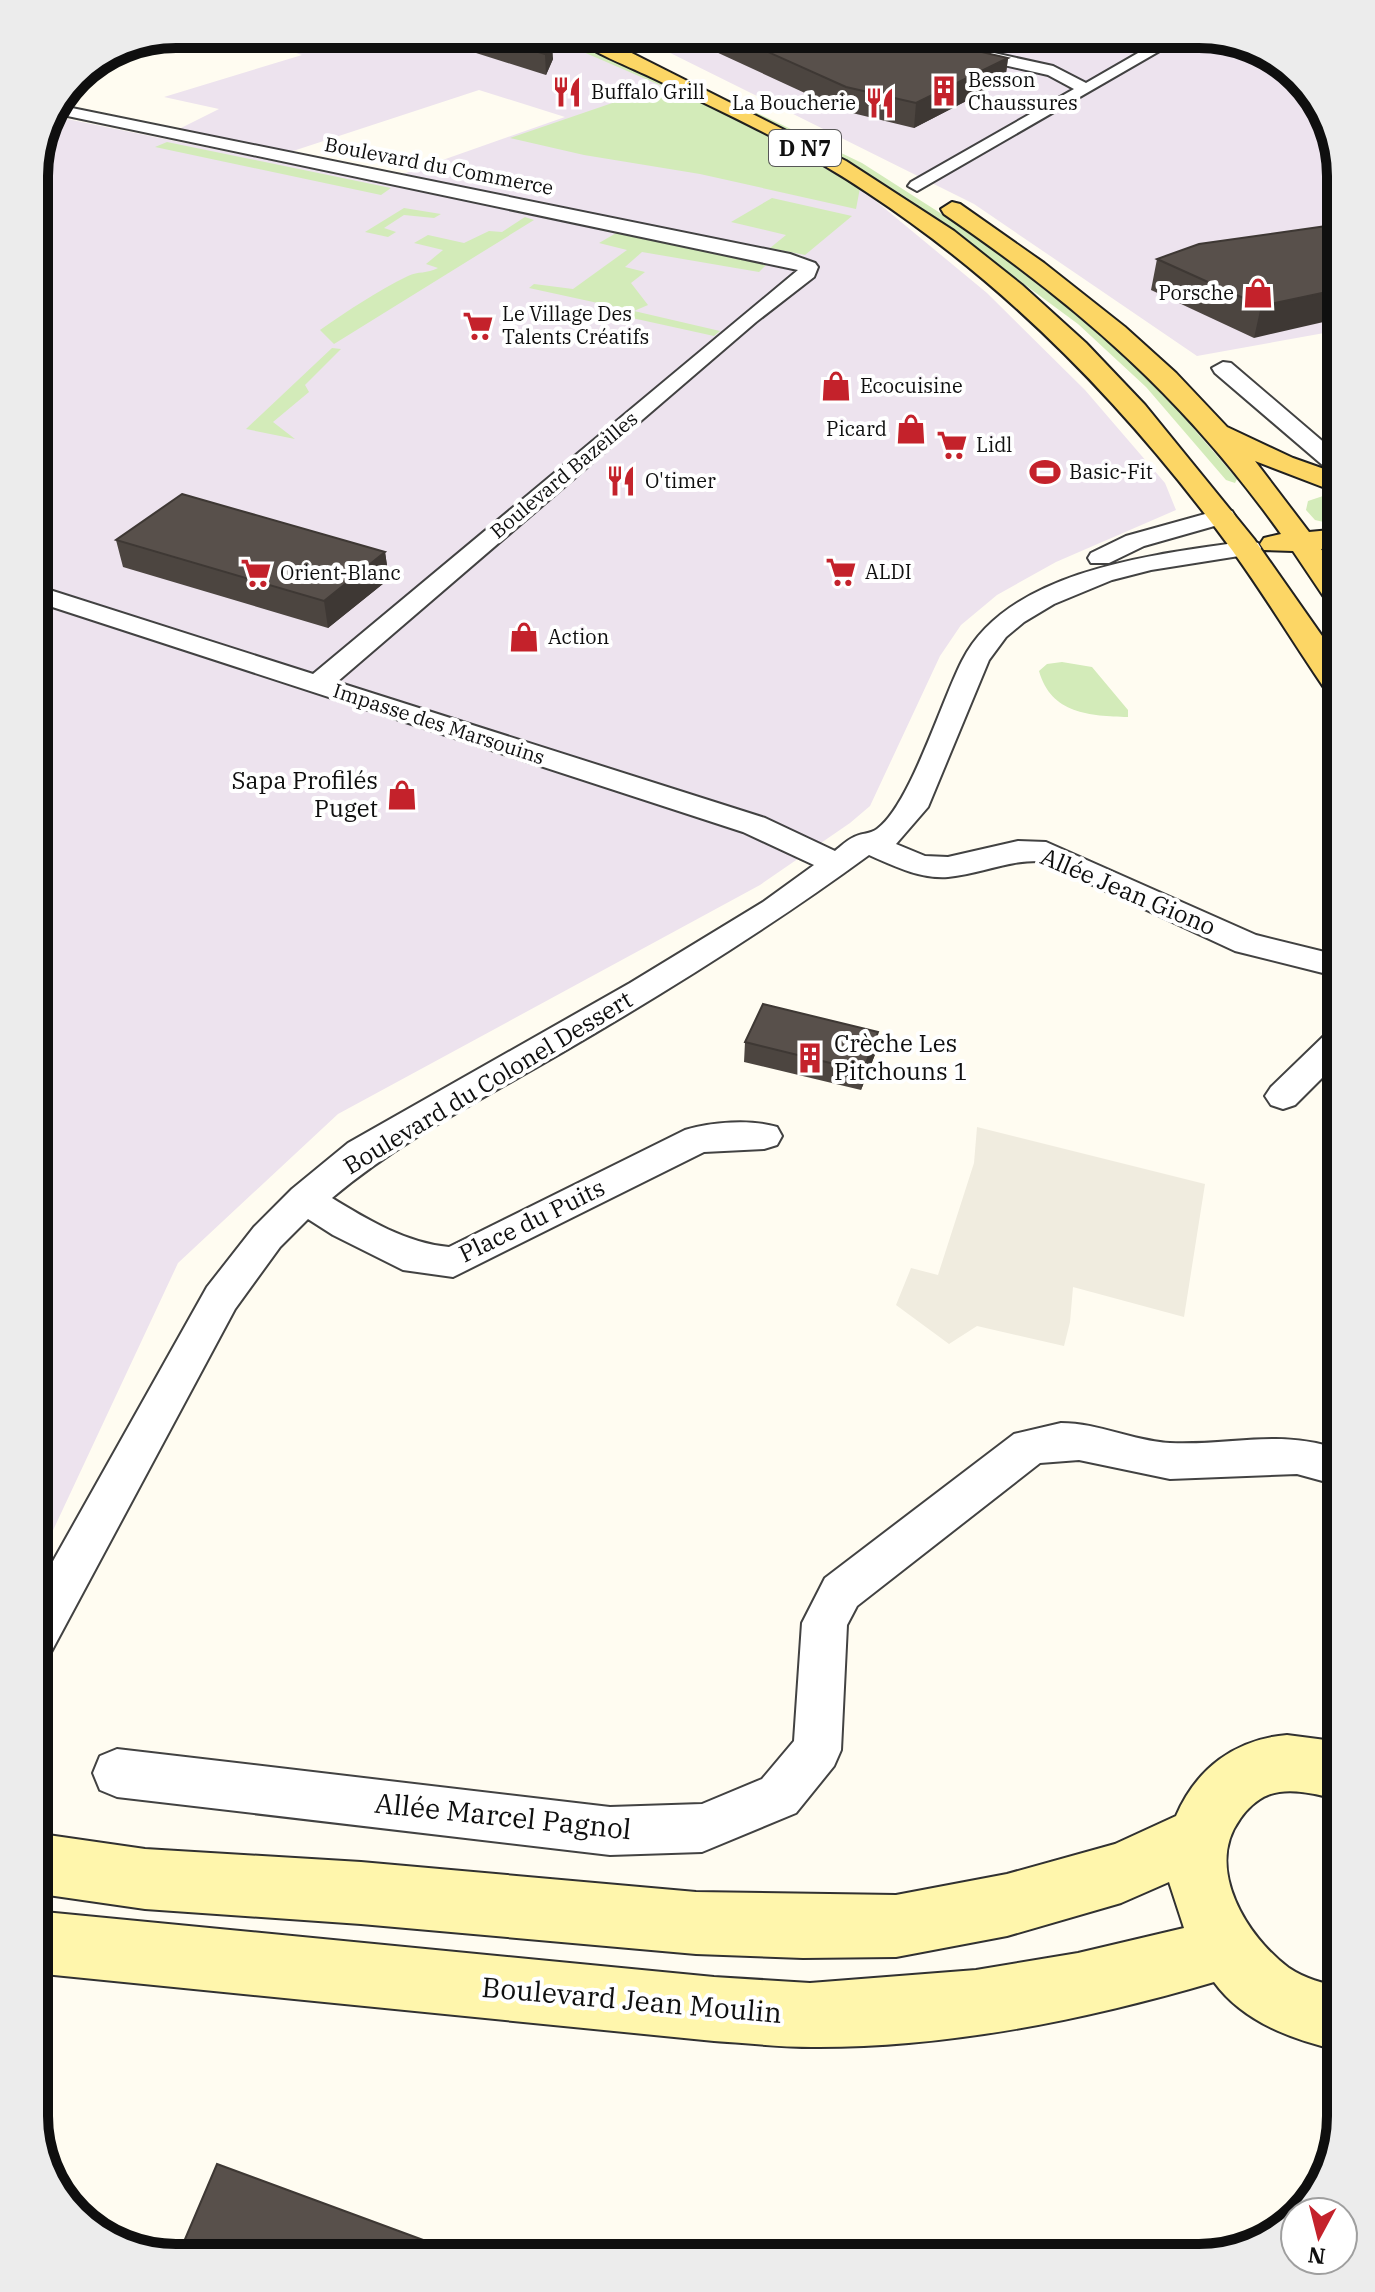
<svg xmlns="http://www.w3.org/2000/svg" width="1375" height="2292" viewBox="0 0 1375 2292" font-family="'IBM Plex Serif',serif">
  <style>
    .industrial { fill: #ede3ee }
    .green { fill: #d3ebb9 }
    .plaza { fill: #f0ecdf }
    .lines { fill: none; stroke-linecap: round; stroke-linejoin: round }
    .street-casing { stroke: #424242; stroke-width: 4 }
    .secondary-casing { stroke: #313131; stroke-width: 4 }
    .primary-casing { stroke: #202020; stroke-width: 4 }
    .street { fill: #fff; fill-rule: evenodd }
    .secondary { fill: #fff6ac; fill-rule: evenodd }
    .primary { fill: #fcd665; fill-rule: evenodd }
    .wall { fill: #4c4540 }
    .shaded-wall { fill: #3e3834 }
    .building { fill: #58504b; stroke: #3e3834; stroke-width: 2 }
    .labels { text-anchor: middle; stroke-width: 8; stroke-linejoin: round; paint-order: stroke }
    .far-poi-label { font-size: 20px; fill: #0f0f0f; stroke: #fff; text-anchor: start }
    .far-street-label { font-size: 20px; fill: #0f0f0f; stroke: #fff }
    .shield { fill: #fff; stroke: #575757; stroke-width: 2 }
    .shield-label { font-size: 22px; font-weight: bold; fill: #0f0f0f }
    .poi-label { font-size: 24px; fill: #0f0f0f; stroke: #fff; text-anchor: end }
    .street-label { font-size: 24px; fill: #0f0f0f; stroke: #fff }
    .near-street-label { font-size: 28px; fill: #0f0f0f; stroke: #fff }
    .rim { fill: none; stroke: #0f0f0f; stroke-width: 10 }
  </style>
  <rect width="100%" height="100%" fill="#fffcf1"/>
  <path class="industrial" d="M250 34H548L568 52 594 48 743 122 860 188 987 293 1085 390 1165 483 1176 510 1056 562 997 595 961 625 940 656 870 806 850 823 760 885 338 1114 178 1263 34 1571V167L57 117 789 266 804 256 403 174 565 117 479 90 290 152 177 130 219 109 164 97 302 55 244 35Z
    M632 34H1209L1278 58 1327 114 1341 176V330L1197 356 974 204Z"/>
  <path class="green" d="M594 48 743 122 860 188 856 209 700 174 584 155 510 138 662 86 581 51Z
    M724 97 862 163 998 250 1056 294 1128 359 1181 414 1237 479 1235 483 1226 480 1146 387 1078 324 907 198 861 169Z
    M167 142 391 188 381 195 155 147Z
    M772 198 852 216 805 255 770 248 786 235 731 222Z
    M404 208 441 214 434 218 404 215 384 228 396 232 388 237 365 232Z
    M525 217 534 220 334 344 320 330C349 310 377 291 408 276 418 271 427 274 438 268L426 264 443 250 414 243 428 235 464 243 489 231 502 232Z
    M618 232 769 262 759 272 642 252 625 267 645 272 631 283 648 305 634 311 720 331 714 336 623 316 630 310 529 288 534 284 573 289 627 250 599 243Z
    M332 348 341 349 305 385 309 392 273 422 295 439 246 429Z
    M1323 496 1341 497V526L1315 520 1306 510 1308 501Z
    M1062 662 1092 667 1128 710V717C1090 716 1051 714 1039 671L1047 664Z"/>
  <path class="plaza" d="M977 1127 1205 1184 1184 1317 1073 1287 1070 1322 1064 1346 977 1326 949 1344 896 1305 911 1268 938 1275 974 1163Z"/>
  <g class="lines">
    <g class="street-casing">
      <path id="street" d="M878 34H907L1053 66 1086 83 1171 34H1189L917 191 908 186 911 182 1074 89 1048 75 885 38Z
        M62 106 790 254 815 263 818 267 814 277 756 322 337 682 765 818 835 851C841 846 847 840 854 837 861 833 871 834 877 829 910 805 941 702 962 661 1008 569 1158 554 1249 541L1258 543 1261 548 1258 553 1151 570 1112 580 1054 604 1024 622 1006 637 989 660 928 807 896 844 925 856 948 857 1018 841 1046 842 1256 935 1341 956V981L1327 974 1235 951 1041 861C1008 860 980 874 948 877 920 879 894 866 869 855 772 926 668 991 563 1052 484 1098 402 1139 332 1198 368 1220 406 1243 449 1247L685 1130C711 1122 751 1119 777 1127L782 1136 777 1145 764 1149 704 1152 453 1277 403 1270 333 1235 308 1219 280 1247 235 1309 50 1654 34 1660V1595L207 1287 254 1227 292 1189 348 1143 630 983 763 902 814 865 743 832 34 601V585L313 674 798 270 58 114Z
        M1223 362 1231 363 1341 457V476L1333 474 1215 373 1212 368Z
        M1223 509 1232 511 1235 516 1232 521 1144 546 1109 563H1091L1088 558 1091 553 1126 536Z
        M1341 1027V1059L1295 1105 1283 1109 1271 1105 1265 1096 1271 1087 1329 1031Z
        M1061 1423C1099 1423 1133 1441 1170 1443 1232 1446 1280 1428 1341 1450V1486L1297 1474 1170 1479 1079 1460 1040 1463 857 1606 847 1625 841 1750 834 1766 796 1813 702 1852 610 1855 117 1797 100 1790 93 1773 100 1756 117 1749 610 1807 702 1804 762 1779 794 1741 802 1623 825 1578 1014 1434Z"/>
    </g>
    <g class="secondary-casing">
      <path id="secondary" d="M1287 1735 1341 1742V1800C1319 1795 1290 1786 1268 1795 1257 1799 1246 1810 1240 1819 1204 1868 1247 1937 1289 1968 1305 1979 1323 1983 1341 1987V2051C1294 2040 1244 2023 1214 1982 1085 2020 947 2048 812 2047 779 2047 746 2043 714 2041L34 1973V1911L714 1977 810 1983 976 1970 1078 1953 1184 1928 1169 1882 1121 1903 1007 1936 896 1957 803 1958 696 1954 361 1924 145 1909 34 1893V1833L145 1849 361 1862 696 1892 896 1895 1007 1874 1115 1844 1176 1816C1196 1769 1235 1739 1287 1735Z"/>
    </g>
    <g class="primary-casing">
      <path id="primary" d="M570 34H594L846 161 954 231 1022 285 1086 343 1145 405 1254 539 1341 663V698L1329 695C1296 647 1266 597 1232 550 1130 411 1012 288 868 193 801 148 727 114 655 79 635 69 583 49 570 34Z
        M952 202 960 204 1044 263 1125 327 1176 373 1227 427 1293 458 1341 475V494L1255 461 1309 532 1341 529V547L1321 549 1341 577V608L1330 606 1293 551 1264 550 1260 544 1264 538 1281 534C1185 399 1080 307 944 214L941 209Z"/>
    </g>
    <use href="#street" class="street"/>
    <use href="#secondary" class="secondary"/>
    <use href="#primary" class="primary"/>
  </g>
  <path class="wall" d="M416 34H543L553 59 546 75Z
    M677 34H862L905 52 1008 58 1005 81 914 128 844 111Z
    M1341 224 1254 338 1151 290 1157 259Z
    M116 540 385 552 389 579 328 628 123 567Z
    M878 1032 876 1052 861 1090 744 1062 745 1042Z"/>
  <path class="shaded-wall" d="M552 39 553 59 546 75 545 54Z
    M1008 58 1005 81 914 128 916 103Z
    M1341 289V318L1254 338 1261 306Z
    M385 552 389 579 328 628 324 601Z
    M878 1032 876 1052 861 1090 863 1071Z"/>
  <path class="building" d="M479 34H543L552 39 545 54Z
    M728 34H862L905 52 930 40 1008 58 916 103 846 87Z
    M1341 224V289L1261 306 1157 259 1199 244Z
    M182 494 385 552 324 601 116 540Z
    M763 1004 878 1032 863 1071 745 1042Z
    M217 2164 472 2258H177Z"/>
  <defs>
    <g id="building-bare" transform="scale(2.4)"><path d="M-4-6H4V6H1V3H-1V6H-4ZM-2.5-4.3h1.7v1.8h-1.7ZM.8-4.3h1.7v1.8H.8ZM-2.5-1h1.7V.8h-1.7ZM.8-1h1.7V.8H.8Z" fill="#c4222b" stroke="#fff" stroke-width="2.5" paint-order="stroke"/></g>
    <g id="restaurant-bare" transform="scale(2.4)"><path d="M-5-6h1v4h1v-4h1v4h1v-4h1v5L-1.5 .5V6h-2V.5L-5-1ZM5-6V6H3V1.5H1.5Q1.5-4 5-6Z" fill="#c4222b" stroke="#fff" stroke-width="2.5" paint-order="stroke"/></g>
    <g id="shop-bare" transform="scale(2.4)"><path d="M-5-2.5h2.3a2.7 3.5 0 0 1 5.4 0H5L5.5 6h-11ZM-1.5-2.5h3a1.5 2.3 0 0 0-3 0Z" fill="#c4222b" stroke="#fff" stroke-width="2.5" paint-order="stroke"/></g>
    <g id="supermarket-bare" transform="scale(2.4)"><path d="M-6-5.5h2.5l.6 2H6L4.5 2H-2.5L-4.4-4H-6ZM-1.5 3.2a1.3 1.3 0 1 0 .1 0ZM3 3.2a1.3 1.3 0 1 0 .1 0Z" fill="#c4222b" stroke="#fff" stroke-width="2.5" paint-order="stroke"/></g>
    <g id="stadium-bare" transform="scale(2.4)"><path d="M0-5a6.5 5 0 1 0 0 10a6.5 5 0 1 0 0-10ZM-3.5-1.8h7v3.6h-7Z" fill="#c4222b" stroke="#fff" stroke-width="2.5" paint-order="stroke"/></g>
  </defs>
  <g fill-rule="evenodd">
    <use href="#building-bare" x="944" y="91"/>
    <use href="#restaurant-bare" x="567" y="92"/>
    <use href="#restaurant-bare" x="880" y="103"/>
    <use href="#shop-bare" x="1258" y="293"/>
    <use href="#supermarket-bare" x="478" y="326"/>
    <use href="#shop-bare" x="836" y="386"/>
    <use href="#shop-bare" x="911" y="429"/>
    <use href="#supermarket-bare" x="952" y="445"/>
    <use href="#stadium-bare" x="1045" y="472"/>
    <use href="#restaurant-bare" x="621" y="481"/>
    <use href="#supermarket-bare" x="841" y="572"/>
    <use href="#supermarket-bare" x="256" y="573"/>
    <use href="#shop-bare" x="524" y="637"/>
    <use href="#shop-bare" x="402" y="795"/>
    <use href="#building-bare" x="810" y="1058"/>
  </g>
  <g class="labels">
    <g class="far-poi-label">
      <text x="968" y="87">Besson<tspan x="968" dy="23">Chaussures</tspan></text>
      <text x="591" y="99">Buffalo Grill</text>
      <text x="856" y="110" text-anchor="end">La Boucherie</text>
      <text x="1234" y="300" text-anchor="end">Porsche</text>
      <text x="502" y="321">Le Village Des<tspan x="502" dy="23">Talents Créatifs</tspan></text>
      <text x="860" y="393">Ecocuisine</text>
      <text x="887" y="436" text-anchor="end">Picard</text>
      <text x="976" y="452">Lidl</text>
      <text x="1069" y="479">Basic-Fit</text>
      <text x="645" y="488">O'timer</text>
      <text x="865" y="579">ALDI</text>
      <text x="280" y="580">Orient-Blanc</text>
      <text x="548" y="644">Action</text>
    </g>
    <g class="far-street-label">
      <text transform="translate(439 166) rotate(11)" y="7">Boulevard du Commerce</text>
      <text transform="translate(564 475) rotate(-40)" y="7">Boulevard Bazeilles</text>
      <text transform="translate(439 724) rotate(18)" y="7">Impasse des Marsouins</text>
    </g>
    <rect class="shield" x="769" y="130" width="72" height="36" rx="6"/>
    <g class="shield-label">
      <text x="805" y="156">D N7</text>
    </g>
    <g class="poi-label">
      <text x="378" y="789">Sapa Profilés<tspan x="378" dy="28">Puget</tspan></text>
      <text x="834" y="1052" text-anchor="start">Crèche Les<tspan x="834" dy="28">Pitchouns 1</tspan></text>
    </g>
    <g class="street-label">
      <text transform="translate(1128 892) rotate(23)" y="8">Allée Jean Giono</text>
      <text transform="translate(488 1083) rotate(-31)" y="8">Boulevard du Colonel Dessert</text>
      <text transform="translate(532 1221) rotate(-26)" y="8">Place du Puits</text>
    </g>
    <g class="near-street-label">
      <text transform="translate(503 1816) rotate(6)" y="10">Allée Marcel Pagnol</text>
      <text transform="translate(632 2000) rotate(5)" y="10">Boulevard Jean Moulin</text>
    </g>
  </g>
  <path d="M0 0H1375V2292H0ZM176 48H1199A128 128 0 0 1 1327 176V2116A128 128 0 0 1 1199 2244H176A128 128 0 0 1 48 2116V176A128 128 0 0 1 176 48Z" fill="#ececec" fill-rule="evenodd"/>
  <path class="rim" d="M176 48H1199A128 128 0 0 1 1327 176V2116A128 128 0 0 1 1199 2244H176A128 128 0 0 1 48 2116V176A128 128 0 0 1 176 48Z"/>
  <g transform="translate(1319 2236) rotate(187)"><circle r="38" fill="#ffffff" stroke="#9f9f9f" stroke-width="2"/>
  <path d="M0-6L14 30L0 20L-14 30Z" fill="#c4222b"/>
  <text y="-12" font-size="22" font-weight="bold" text-anchor="middle" fill="#0f0f0f">N</text>
  </g>
</svg>
